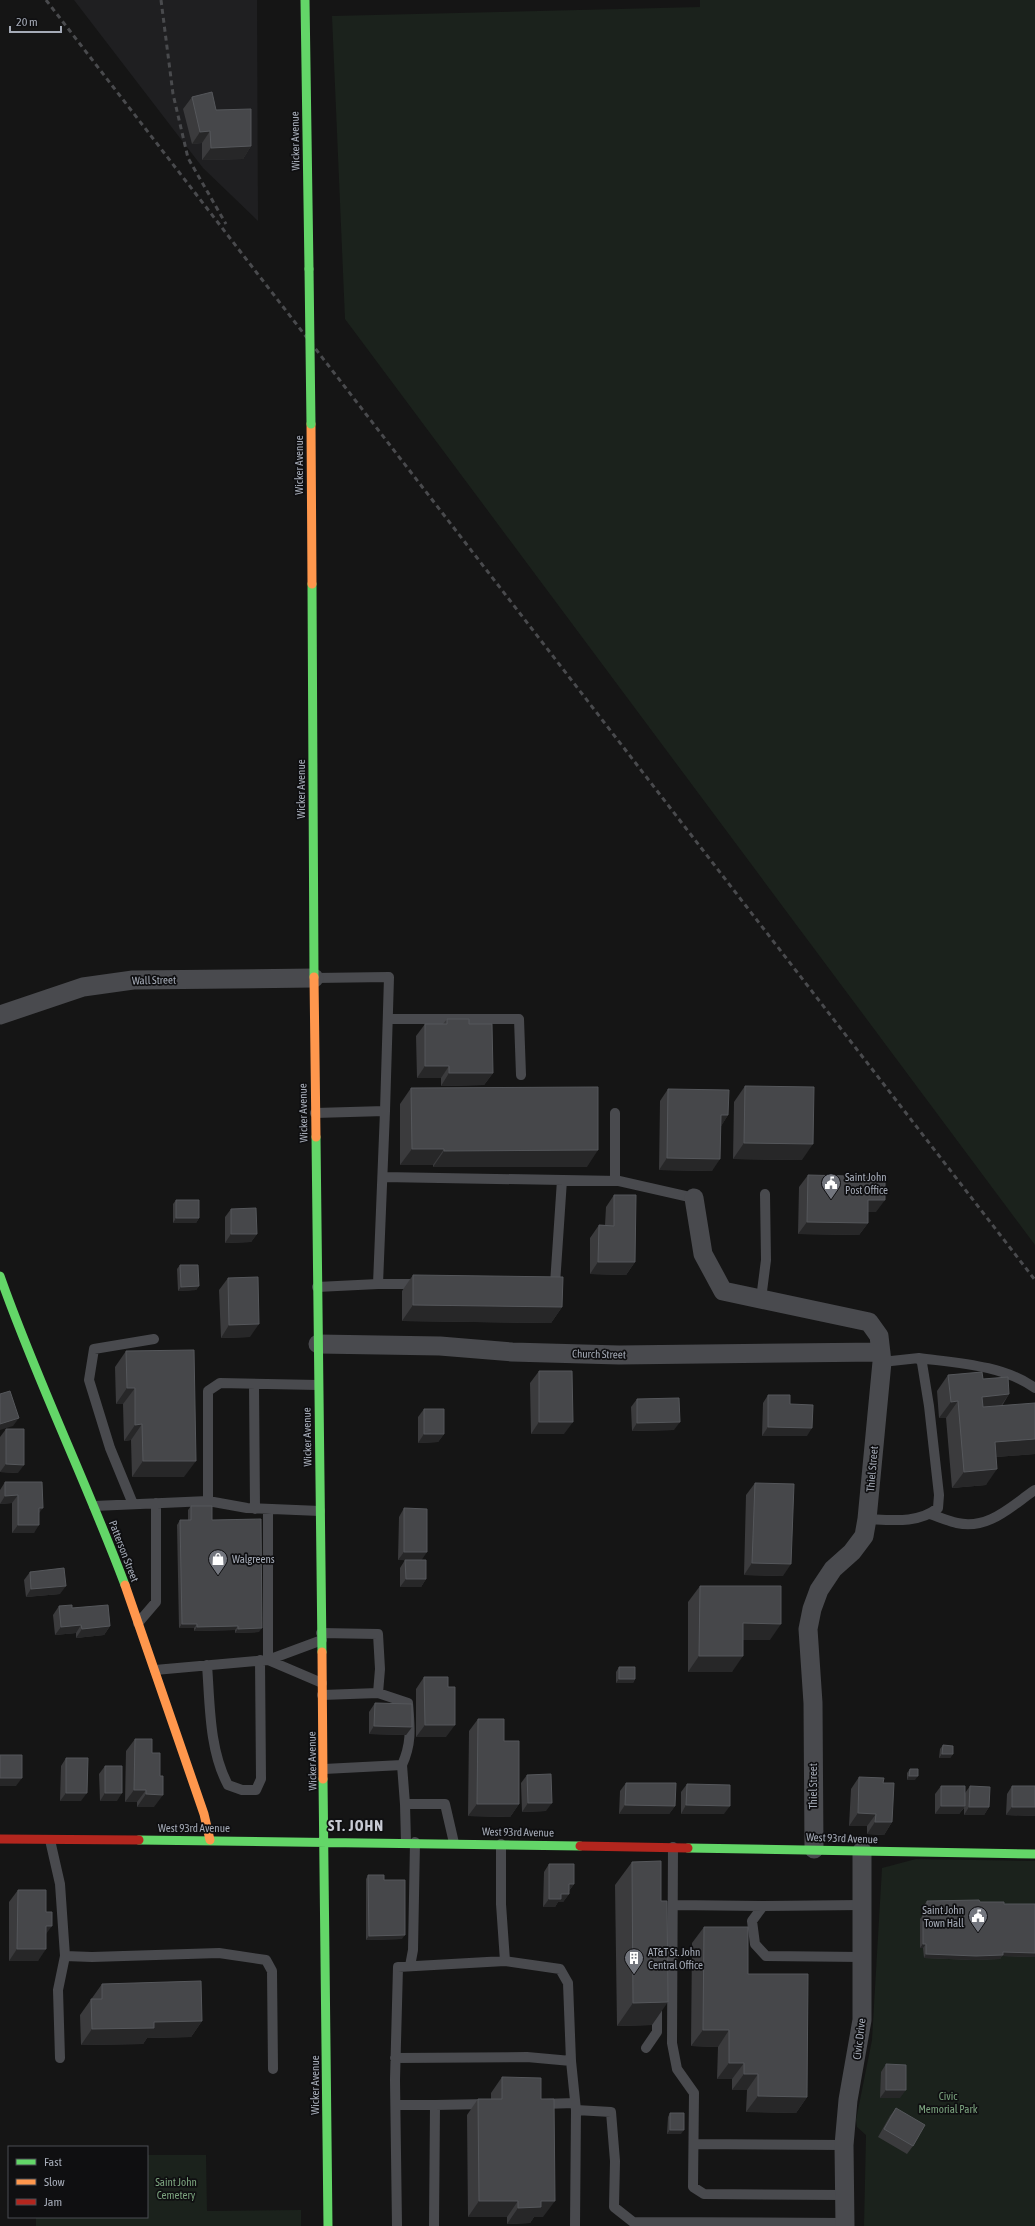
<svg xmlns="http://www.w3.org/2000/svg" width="1035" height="2226" viewBox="0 0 1035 2226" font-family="'Asap Condensed',sans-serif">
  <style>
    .built { fill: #1f1f21 }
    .green { fill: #1b221c }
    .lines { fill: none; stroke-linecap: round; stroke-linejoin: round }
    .lane { stroke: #494a4e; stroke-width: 10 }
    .street { stroke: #494a4e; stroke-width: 19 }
    .fast { stroke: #63d668; stroke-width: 9 }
    .slow { stroke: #ff974d; stroke-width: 9 }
    .jam { stroke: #b3261e; stroke-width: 9 }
    .rail { stroke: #494a4d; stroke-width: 3; stroke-dasharray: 5 4; stroke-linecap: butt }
    .fast-bridge { stroke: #63d668; stroke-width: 9 }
    .wall { fill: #3b3b3d }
    .shaded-wall { fill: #272728 }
    .building { fill: #46474a; stroke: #55575b }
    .labels { text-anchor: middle; stroke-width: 3.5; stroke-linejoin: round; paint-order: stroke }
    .street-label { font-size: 11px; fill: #a5abb7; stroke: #0f0f11 }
    .poi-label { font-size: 11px; fill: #a5abb7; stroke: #0f0f11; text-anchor: start }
    .park-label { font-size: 11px; fill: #7ba37e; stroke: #0f0f11 }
    .district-label { font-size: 15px; font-weight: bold; letter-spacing: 1px; fill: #c7cad3; stroke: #0f0f11 }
  </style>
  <rect width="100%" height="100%" fill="#151515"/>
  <path class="built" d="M74 0H257L258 221 203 168Z"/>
  <path class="green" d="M700 0H1035V1245L345 319 332 16 700 7Z
    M916 1859 1035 1861V2226H864L866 2135 857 2127 856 2120 872 2040 882 1868Z
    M147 2155H206L207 2211 301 2210V2226H36V2217H147Z"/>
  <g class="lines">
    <path class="lane" d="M314 978 389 977 385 1111
      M388 1019H519L521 1075
      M315 1113 385 1111 378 1284 317 1287
      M615 1113V1180
      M383 1177 619 1181 694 1198
      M378 1284H420
      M548 1284H555L562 1180
      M761 1299 766 1260 765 1194
      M919 1358C957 1363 1003 1365 1035 1388
      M254 1384 255 1509
      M208 1501V1391L220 1383 318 1385
      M133 1504 110 1448 89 1380 94 1349 154 1339
      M94 1506 208 1501 247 1508 320 1511
      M268 1509V1660
      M930 1514C939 1517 948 1521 957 1523 989 1530 1011 1506 1035 1490
      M867 1519C891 1520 918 1524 938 1508L939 1495 929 1406 922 1363 919 1358 882 1362
      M138 1623 156 1602V1503
      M321 1633 378 1634 380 1669 378 1693
      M268 1660 322 1683
      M207 1665C210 1704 209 1750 228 1785L242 1790H256L261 1779 260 1660
      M155 1670 268 1660 322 1640
      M322 1695 378 1693 408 1703C410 1728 412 1743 402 1765
      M324 1769 402 1765 405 1804
      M50 1840 60 1884 65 1956 58 1990 60 2058
      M406 1842 405 1804H445L454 1843
      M673 1847 672 2043 677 2069 694 2093 693 2187 704 2194 844 2195
      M673 1905 763 1906
      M65 1956 92 1957 219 1953 266 1960 272 1971 273 2069
      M862 1957 766 1956 755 1944 752 1921 763 1906 862 1905
      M505 1961 560 1969 568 1983 571 2061
      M410 1966 413 1950 415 1842
      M646 2048 657 2032V2006
      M395 2058 527 2057 571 2061 576 2110 611 2112 615 2161 614 2207 633 2222 845 2223
      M542 2104 575 2103
      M396 2105H435L434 2226
      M435 2105 487 2104
      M694 2144 844 2145
      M397 2226 395 2080 398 1967 505 1961 501 1904V1844
      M575 2226 576 2110"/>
    <path class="street" d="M0 1015 83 987 133 980 314 978
      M694 1198 703 1254 723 1291 869 1322 879 1336 882 1362 867 1519 864 1536 852 1552 833 1569 819 1590 812 1609 808 1629 813 1703 814 1849
      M318 1344 440 1346 512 1352 619 1355 881 1352
      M845 2226 844 2145 848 2100 862 2020V1851"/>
    <path class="fast" d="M305 0 309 269
      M312 584 314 977
      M316 1137 322 1652
      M0 1276C37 1381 86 1481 125 1585
      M323 1779 328 2226
      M139 1840 580 1846
      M688 1848 1035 1854"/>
    <path class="slow" d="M311 424 312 584
      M314 977 316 1137
      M125 1585 204 1814 210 1840
      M322 1652 323 1779"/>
    <path class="jam" d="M0 1839 139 1840
      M580 1846 688 1848"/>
    <path class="rail" d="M46 0 1035 1280
      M161 0 173 94 188 158 226 224"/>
    <path class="fast-bridge" d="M309 269 311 424"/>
  </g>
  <path class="wall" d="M192 97 216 110 251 146 243 159 202 160V143L192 144 183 109Z
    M447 1019 469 1024 493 1073 484 1085 441 1086V1078H417L416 1036 425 1024H443Z
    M745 1086 802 1160 733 1159 734 1102Z
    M411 1088 587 1167H433V1165H400V1104Z
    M668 1089 728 1115 721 1126 712 1171 659 1170 660 1101Z
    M808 1175 876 1212H868V1223L859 1235 798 1234 799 1187Z
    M614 1195 635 1262 626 1275 590 1274V1238L599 1225H605L606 1207Z
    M176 1200 199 1218 196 1223H173V1204Z
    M231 1209 257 1234 251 1242 225 1243V1217Z
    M180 1265 199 1286 196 1290 178 1291 177 1269Z
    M413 1275 562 1307 551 1323 402 1321V1291Z
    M228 1278 250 1337 221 1338 219 1290Z
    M126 1351 184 1477H132L131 1440 124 1441 123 1404H116L115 1367Z
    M539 1371 564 1434H531L530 1383Z
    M948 1375 983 1379 1009 1394 1002 1406 1035 1454 996 1457 986 1485 952 1488 946 1418H939L937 1391Z
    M768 1395 790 1404 807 1436H762L763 1403Z
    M637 1399 674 1430 632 1431 631 1407Z
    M424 1409 444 1434 438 1442 418 1443V1417Z
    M6 1429 18 1473 0 1472V1437Z
    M5 1482 39 1513 34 1533H12V1503L0 1504V1490Z
    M755 1483 783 1576 744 1575 746 1495Z
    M191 1506 212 1520 259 1632 235 1633V1630L194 1631V1628H179L177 1525 180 1520H188V1510Z
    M404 1508 421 1560 426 1579 421 1587H400V1568L405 1560H398L399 1517Z
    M30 1572 60 1594 26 1597 24 1580Z
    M700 1586 770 1640H743L732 1672H688V1602Z
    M59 1606 72 1608 110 1626 104 1635 76 1638V1633L55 1635 53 1615Z
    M619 1667 635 1679 633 1683H616V1672Z
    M424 1677 448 1687 446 1737H416V1689Z
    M375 1703 412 1727 406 1735 369 1734V1712Z
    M478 1719 504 1741 519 1804 510 1817 468 1816 469 1731Z
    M135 1739 152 1753 154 1807H137V1802H125L126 1751Z
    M943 1745 953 1754 950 1758H939L940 1749Z
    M66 1758 81 1801H60L61 1766Z
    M105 1766 117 1801H100L99 1774Z
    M910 1769 915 1780H907V1773Z
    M527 1775 546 1811 522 1812 521 1783Z
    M859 1777 883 1783 892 1822 884 1835 867 1834V1826H849L851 1789Z
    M626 1783 675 1806 669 1814H619L620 1791Z
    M687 1784 724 1814H681V1792Z
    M941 1786 965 1793 970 1786 989 1807 984 1815H964V1808L959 1814H935V1794Z
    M1012 1786H1035V1816L1006 1815 1007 1794Z
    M632 1862 652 2025 617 2026 615 1885Z
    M549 1864 574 1884 569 1891V1894L563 1902H558L555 1907H543L544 1872Z
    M368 1875 384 1880 402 1939 366 1940V1879Z
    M18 1890 46 1912V1933L38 1961H9V1902Z
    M927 1901 980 1902 1004 1904H1035V1957L1002 1956 1000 1959 973 1960 924 1958 923 1948H920V1919L923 1915H924V1905Z
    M704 1927 748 1974 807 2097 796 2113 746 2112 747 2090H732V2079H717L718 2047 691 2046 692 1943Z
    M102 1984 202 2021 191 2037 147 2038 143 2044 81 2045 80 2015Z
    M886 2064 900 2098H880L881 2072Z
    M502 2077 541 2099 543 2217H534L530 2223 507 2224V2217H468L467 2115 478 2099H491V2093Z
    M896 2108 913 2146 907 2154 878 2137 890 2116Z
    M670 2113 681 2134H667L668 2117Z"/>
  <path class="shaded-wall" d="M210 131 202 143 192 144 200 132Z
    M251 146 243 159 202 160 211 148Z
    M425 1066H449L441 1078H417Z
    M449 1073H493L484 1085 441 1086Z
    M721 1115H728L720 1128Z
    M744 1143 813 1144 802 1160 733 1159Z
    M412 1149H444L433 1165H400Z
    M598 1150 587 1167H433L444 1151Z
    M667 1158 720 1159 712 1171 659 1170Z
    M868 1200H885L876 1212H860Z
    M176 1218H199L196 1223H173Z
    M807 1222 868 1223 859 1235 798 1234Z
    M231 1234H257L251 1242 225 1243Z
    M598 1262H635L626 1275 590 1274Z
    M199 1286 196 1290 178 1291 181 1287Z
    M413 1305 562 1307 551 1323 402 1321Z
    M259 1324 250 1337 221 1338 229 1325Z
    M127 1388H135L123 1404H116Z
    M1009 1394 998 1410 971 1413 982 1397Z
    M958 1401 946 1418H939L951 1402Z
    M19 1418 13 1426 0 1430V1424Z
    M539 1422H573L564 1434H531Z
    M680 1422 674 1430 632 1431 637 1423Z
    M142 1424 131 1440 124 1441 135 1425Z
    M768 1427 812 1428 807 1436H762Z
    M424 1434H444L438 1442 418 1443Z
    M1035 1439V1454L983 1458 995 1442Z
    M143 1461H196L184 1477H132Z
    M6 1464 24 1465 18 1473 0 1472Z
    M997 1469 986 1485 952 1488 964 1472Z
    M18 1495 12 1503 0 1504 5 1496Z
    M39 1508H43L37 1516Z
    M18 1525H39L34 1533H12Z
    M404 1552H427L421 1561 398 1560Z
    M752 1563 791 1564 783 1576 744 1575Z
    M406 1579H426L421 1587H400Z
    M66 1586 60 1594 26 1597 31 1589Z
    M743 1623 781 1624 770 1640H732Z
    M182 1624H197L194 1628H179Z
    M81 1625 76 1633 55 1635 61 1627Z
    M110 1626 104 1635 76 1638 82 1629Z
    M238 1626 235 1630 194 1631 197 1627Z
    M262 1628 259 1632 235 1633 238 1629Z
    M699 1656H743L732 1672H688Z
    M619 1679H635L633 1683H616Z
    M425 1725H455L446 1737H416Z
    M374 1726 412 1727 406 1735 369 1734Z
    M942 1754H953L950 1758H939Z
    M909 1776H918L915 1780H907Z
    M0 1778H22L16 1786H0Z
    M134 1790H146L137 1802H125Z
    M66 1793H87L81 1801H60Z
    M105 1793H122L117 1801H100Z
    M146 1794 163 1795 154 1807H137Z
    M528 1803H552L546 1811 522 1812Z
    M477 1804H519L510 1817 468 1816Z
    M625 1805 675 1806 669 1814H619Z
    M686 1805 730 1806 724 1814H681Z
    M941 1806H965L959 1814H935Z
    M969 1807H989L984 1815H964Z
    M1012 1807H1035V1816L1006 1815Z
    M858 1813 876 1814 867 1826H849Z
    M875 1822H892L884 1835 867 1834Z
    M569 1884H574L568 1892Z
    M561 1894H569L563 1902H558L555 1907H543L549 1899Z
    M46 1926H52L43 1938Z
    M405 1935 402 1939 366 1940 369 1936Z
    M923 1944H926L923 1948H920Z
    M17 1949H46L38 1961H9Z
    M1003 1952 1035 1953V1957L1002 1956 1000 1959 973 1960 924 1958 926 1954Z
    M668 2002 652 2025 617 2026 633 2003Z
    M202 2021 191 2037 147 2038 143 2044 81 2045 92 2029 154 2022Z
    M703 2030H729L718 2047 691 2046Z
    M729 2063H744L732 2079H717Z
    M744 2074H758L747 2090H732Z
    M886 2090H906L900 2098H880Z
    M758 2096 807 2097 796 2113 746 2112Z
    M670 2130H684L681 2134H667Z
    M479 2201H518L507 2217H468Z
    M541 2201H555L543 2217H534L530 2223 507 2224 518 2208Z"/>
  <path class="building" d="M212 92 216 110 251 109V146L211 148 210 131 200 132 192 97Z
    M447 1019H469V1024H492L493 1073H449V1066H425V1024H447Z
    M745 1086 814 1087 813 1144 744 1143Z
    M598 1087V1150L444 1151V1149H412L411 1088Z
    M668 1089 729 1090 728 1115H721L720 1159 667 1158Z
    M808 1175 885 1177V1200H868V1223L807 1222Z
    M614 1195H636L635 1262H598L599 1225 614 1226Z
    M176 1200H199V1218H176Z
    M256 1208 257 1234H231V1209Z
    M180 1265H198L199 1286 181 1287Z
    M413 1275 563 1277 562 1307 413 1305Z
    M258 1277 259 1324 229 1325 228 1278Z
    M194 1350 196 1461H143L142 1424 135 1425V1388H127L126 1351Z
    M539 1371H572L573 1422H539Z
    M982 1372 983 1379 1008 1377 1009 1394 982 1397 983 1407 1035 1403V1439L995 1442 997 1469 964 1472 958 1401 951 1402 948 1375Z
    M10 1391 19 1418 0 1424V1394Z
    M768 1395H790V1404L813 1405 812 1428 768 1427Z
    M679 1398 680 1422 637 1423V1399Z
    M424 1409H444V1434H424Z
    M6 1429H24V1465L6 1464Z
    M5 1482H42L43 1508H39V1525H18V1495L5 1496Z
    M755 1483 794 1484 791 1564 752 1563Z
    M191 1506H212V1520L261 1519 262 1628 238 1629V1626L197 1627V1624H182L180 1520H191Z
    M404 1508 427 1509V1552H404Z
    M405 1560H426V1579H406Z
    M64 1568 66 1586 31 1589 30 1572Z
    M700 1586H781V1624L743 1623V1656H699Z
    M72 1605V1608L108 1605 110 1626 82 1629 81 1625 61 1627 59 1606Z
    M619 1667H635V1679H619Z
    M424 1677H448V1687H455V1725H425Z
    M375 1703 412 1704V1727L374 1726Z
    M478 1719H504V1741H519V1804H477Z
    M135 1739H152V1753H160V1776H163V1795L146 1794V1790H134Z
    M943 1745 953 1746V1754H942Z
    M0 1755H22V1778H0Z
    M66 1758H88L87 1793H66Z
    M105 1766H122V1793H105Z
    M910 1769H918V1776H909Z
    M551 1774 552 1803H528L527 1775Z
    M859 1777 884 1778 883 1783H894L892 1822H875L876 1814 858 1813Z
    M626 1783H676L675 1806 625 1805Z
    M687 1784 730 1785V1806L686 1805Z
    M941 1786H965V1806H941Z
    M970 1786 990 1787 989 1807H969Z
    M1012 1786H1035V1807H1012Z
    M661 1861V1901H667L668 2002 633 2003 632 1862Z
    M549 1864H574V1884H569V1894H561V1899H549Z
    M368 1875H384V1880H405V1935L369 1936Z
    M18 1890H46V1912H52V1926H46V1949H17Z
    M979 1900 980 1902H1004V1904H1035V1953L1003 1952V1955L976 1956 926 1954V1944H923V1915H927V1901Z
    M704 1927H748V1974H808L807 2097 758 2096V2074H744V2063H729V2030H703Z
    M201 1981 202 2021 154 2022V2028L92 2029 91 1999H102V1984Z
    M886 2064 906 2065V2090H886Z
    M502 2077 541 2078V2099H554L555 2201H541V2207L518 2208V2201H479L478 2099H502Z
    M896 2108 925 2125 913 2146 884 2129Z
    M670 2113H684V2130H670Z"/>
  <defs>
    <g id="civic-pin" transform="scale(1)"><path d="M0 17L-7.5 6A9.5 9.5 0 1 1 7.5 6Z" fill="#73767e" stroke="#0f0f11"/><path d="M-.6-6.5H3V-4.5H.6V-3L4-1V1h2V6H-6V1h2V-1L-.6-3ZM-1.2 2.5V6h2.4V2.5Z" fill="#fff"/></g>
    <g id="shop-pin" transform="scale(1)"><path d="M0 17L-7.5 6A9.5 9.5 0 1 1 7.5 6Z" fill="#73767e" stroke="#0f0f11"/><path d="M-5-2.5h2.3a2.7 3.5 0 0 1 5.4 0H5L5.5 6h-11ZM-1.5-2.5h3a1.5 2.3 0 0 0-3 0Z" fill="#fff"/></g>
    <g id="building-pin" transform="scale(1)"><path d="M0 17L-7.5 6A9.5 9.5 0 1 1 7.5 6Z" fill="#73767e" stroke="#0f0f11"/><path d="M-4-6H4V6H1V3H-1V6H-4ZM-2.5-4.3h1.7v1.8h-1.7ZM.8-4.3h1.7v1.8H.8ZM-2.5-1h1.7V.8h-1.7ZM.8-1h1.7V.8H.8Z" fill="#fff"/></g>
  </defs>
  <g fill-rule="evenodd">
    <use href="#civic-pin" x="831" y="1183"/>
    <use href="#shop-pin" x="218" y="1559"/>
    <use href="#civic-pin" x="978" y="1916"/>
    <use href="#building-pin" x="634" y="1958"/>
  </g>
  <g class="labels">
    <g class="street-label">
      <text transform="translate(295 141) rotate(-91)" y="4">Wicker Avenue</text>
      <text transform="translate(299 465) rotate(-90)" y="4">Wicker Avenue</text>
      <text transform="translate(301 789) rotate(-90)" y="4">Wicker Avenue</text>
      <text transform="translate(154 980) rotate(-1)" y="4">Wall Street</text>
      <text transform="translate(303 1113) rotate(-91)" y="4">Wicker Avenue</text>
      <text transform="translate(599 1354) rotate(1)" y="4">Church Street</text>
      <text transform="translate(307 1437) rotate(-91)" y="4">Wicker Avenue</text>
      <text transform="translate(872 1469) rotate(-85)" y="4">Thiel Street</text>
      <text transform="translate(124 1551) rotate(69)" y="4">Patterson Street</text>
      <text transform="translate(312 1761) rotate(-91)" y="4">Wicker Avenue</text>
      <text transform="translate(813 1786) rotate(-90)" y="4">Thiel Street</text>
      <text x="194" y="1832">West 93rd Avenue</text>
      <text transform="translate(518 1832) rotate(1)" y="4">West 93rd Avenue</text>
      <text transform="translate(842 1838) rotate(2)" y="4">West 93rd Avenue</text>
      <text transform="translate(859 2039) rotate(-83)" y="4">Civic Drive</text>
      <text transform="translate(315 2085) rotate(-90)" y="4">Wicker Avenue</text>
    </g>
    <g class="poi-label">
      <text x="845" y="1181">Saint John<tspan x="845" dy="13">Post Office</tspan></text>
      <text x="232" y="1563">Walgreens</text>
      <text x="964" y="1914" text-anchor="end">Saint John<tspan x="964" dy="13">Town Hall</tspan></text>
      <text x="648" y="1956">AT&amp;T St. John<tspan x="648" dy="13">Central Office</tspan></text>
    </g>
    <g class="park-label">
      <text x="948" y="2100">Civic<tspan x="948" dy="13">Memorial Park</tspan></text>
      <text x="176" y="2186">Saint John<tspan x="176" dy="13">Cemetery</tspan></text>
    </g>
    <g class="district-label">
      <text x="356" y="1831">ST. JOHN</text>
    </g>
  </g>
  <rect x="8" y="2146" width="140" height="72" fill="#0f0f11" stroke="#4b4d53"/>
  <rect x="16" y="2159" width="20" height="6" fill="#63d668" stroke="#4b4d53"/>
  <text x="44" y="2166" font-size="12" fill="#a5abb7">Fast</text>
  <rect x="16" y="2179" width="20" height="6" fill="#ff974d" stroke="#4b4d53"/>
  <text x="44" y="2186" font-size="12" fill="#a5abb7">Slow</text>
  <rect x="16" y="2199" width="20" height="6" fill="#b3261e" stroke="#4b4d53"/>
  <text x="44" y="2206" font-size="12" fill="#a5abb7">Jam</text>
  <path d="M10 26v6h51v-6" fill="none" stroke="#a5abb7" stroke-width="2"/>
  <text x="16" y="26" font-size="12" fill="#a5abb7" stroke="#0f0f11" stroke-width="3" paint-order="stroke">20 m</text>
</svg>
